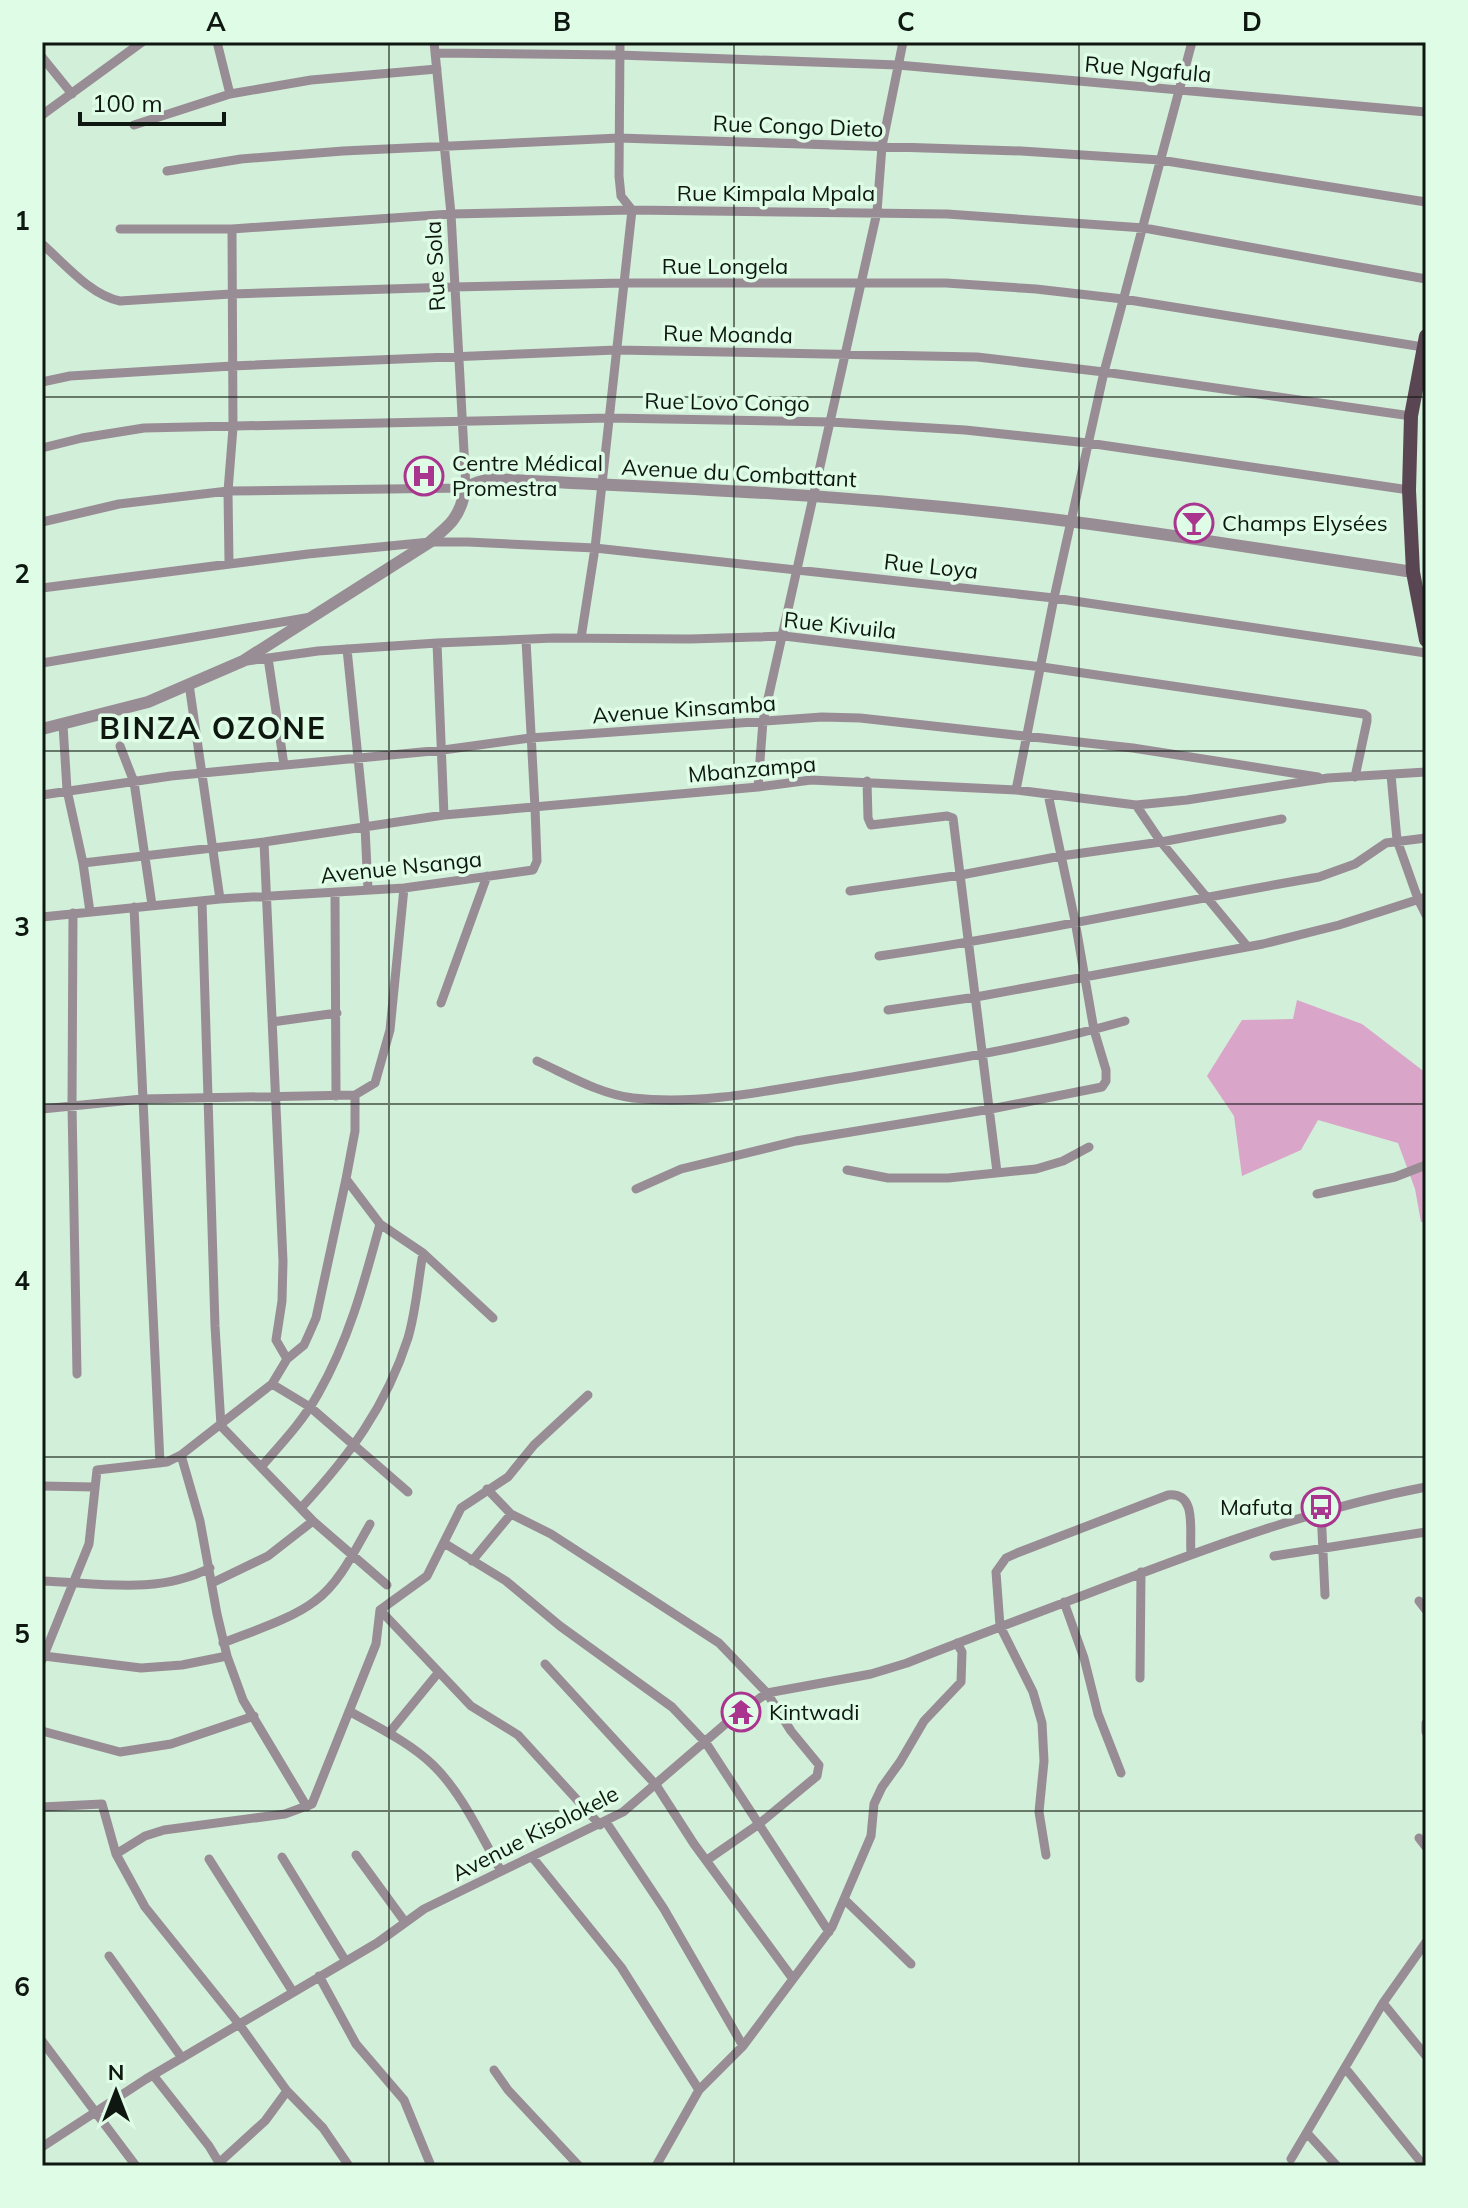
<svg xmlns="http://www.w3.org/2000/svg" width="1468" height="2208" viewBox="0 0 1468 2208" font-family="Mulish,sans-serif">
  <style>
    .green { fill: #d9a5c8 }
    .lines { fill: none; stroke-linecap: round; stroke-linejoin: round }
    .minor { stroke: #998d95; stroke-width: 9 }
    .tertiary { stroke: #998d95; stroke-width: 12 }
    .primary { stroke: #5a4653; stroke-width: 14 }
    .grid { fill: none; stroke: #0e1811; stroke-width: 2; stroke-opacity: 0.55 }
    .labels { text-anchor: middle; stroke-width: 7; stroke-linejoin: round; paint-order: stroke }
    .street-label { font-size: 22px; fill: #0e1811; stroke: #dffce6 }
    .poi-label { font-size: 22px; fill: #0e1811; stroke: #dffce6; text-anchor: start }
    .district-label { font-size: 30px; font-weight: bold; letter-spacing: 2px; fill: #0e1811; stroke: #dffce6 }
    .neatline { fill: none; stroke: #0e1811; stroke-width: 3 }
    .grid-label { font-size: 26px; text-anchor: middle; font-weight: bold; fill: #0e1811 }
  </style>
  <rect width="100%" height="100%" fill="#d2efd9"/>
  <path class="green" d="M1297 1000 1362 1024 1426 1073V1222H1421L1415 1189 1398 1143 1318 1120 1301 1150 1242 1176 1234 1116 1207 1076 1242 1020 1293 1019Z"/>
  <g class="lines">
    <path class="minor" d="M217 42 230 94
      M436 53 619 55 898 65 1426 112
      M42 57 72 94
      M42 115 142 42
      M134 125 230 94 311 80 437 69
      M167 171 241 159 343 151 619 138 1021 151 1160 160 1426 202
      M120 229H232L451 214 632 210 947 214 1144 228 1426 279
      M42 244C64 263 90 295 120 301L231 294 453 287 622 283H946L1036 289 1123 299 1423 347
      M42 382 70 376 232 366 616 350 977 357 1104 372 1411 416
      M42 448 82 438 144 428 609 418 830 422 965 430 1088 443 1409 490
      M42 522 119 504 228 491 466 488 451 214 434 42
      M229 563 228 491 233 428 232 229
      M42 588 308 554 430 542H468L595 548 1054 598 1426 653
      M581 638 595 548 632 210 621 196 619 176 620 42
      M437 643 444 815
      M347 649 365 827 368 890
      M268 658 284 765
      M247 661 318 651 437 643 554 638 690 639 784 636 1042 667 1364 714 1367 716V721L1355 777
      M42 663 311 617
      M189 684 220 899
      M63 725 67 790 83 863 90 912
      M120 746 134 782 152 905
      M1391 775 1397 840 1418 899 1426 915
      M867 781 868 818 871 825 947 816 953 818 997 1172
      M758 787 763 721 877 212 882 146 903 42
      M1016 790 1054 598 1104 372 1192 42
      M42 795 171 776 443 750 530 738 822 717 860 718 1133 748 1318 777
      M1136 805 1161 842 1247 946
      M264 842 283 1261 282 1301 276 1340 287 1359
      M83 863 264 842 444 815 758 787 811 780 1016 790 1136 805 1187 800 1328 778 1426 772
      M850 891 961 875 1061 856 1161 842 1282 819
      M335 893 336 1096
      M202 901 215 1326 221 1426 313 1521 387 1585
      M134 907 160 1463
      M73 913 72 1106 77 1374
      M42 917 220 899 404 888 533 870 537 861 535 808 526 640
      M879 956C1027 935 1172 902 1319 877L1355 864 1386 843 1426 838
      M441 1003 487 876
      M888 1010 976 997 1263 944 1339 925 1426 897
      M272 1022 337 1013
      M537 1061C568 1075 599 1094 633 1098 703 1106 776 1089 845 1078 938 1062 1034 1047 1125 1021
      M42 1109 142 1099 355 1095 375 1083 390 1030 404 888
      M847 1170 888 1178H948L1036 1169 1063 1161 1089 1147
      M346 1179 380 1224 423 1253 493 1318
      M636 1189 681 1169 796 1141 991 1109 1102 1087 1106 1081V1070L1094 1030 1075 921 1048 794
      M1317 1194 1395 1177 1426 1165
      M272 1384 310 1407 408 1492
      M181 1455 200 1521 217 1614 227 1656 243 1700 307 1807
      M261 1467C281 1444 303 1421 318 1394 349 1340 364 1283 380 1224
      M42 1486 94 1487
      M487 1489 511 1514 551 1534 719 1643 767 1693 791 1731 819 1765 817 1776 759 1824 707 1860
      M301 1508C349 1456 386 1407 408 1338 416 1311 418 1281 423 1253
      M1321 1510 1325 1595
      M444 1543 506 1581 560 1626 672 1707 706 1743 829 1932
      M1274 1556 1426 1532
      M472 1561 511 1514
      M42 1581C99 1583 157 1595 210 1568
      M212 1583 268 1556 313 1521
      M1419 1601 1426 1610
      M1064 1602 1084 1658 1098 1714 1121 1773
      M380 1610 471 1706 518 1735 600 1825
      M223 1643C250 1632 292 1619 315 1601 339 1584 355 1550 370 1524
      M44 1656 141 1668 182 1665 227 1656
      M42 1660 89 1544 97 1470 167 1462 181 1455 272 1384 287 1359 304 1345 309 1334 316 1318 346 1179 355 1131V1095
      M545 1664 656 1785 694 1844 793 1979
      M1140 1678 1141 1572
      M349 1711C377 1727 409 1742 433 1765 462 1793 481 1836 501 1871
      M1426 1723V1732
      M42 1731 120 1752 171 1744 254 1716
      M389 1733 438 1673
      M42 1807 102 1804 116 1854 145 1907 239 2024 287 2091 323 2128 349 2166
      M606 1822 664 1909 743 2046
      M1419 1838 1426 1847
      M116 1854 145 1836 164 1830 285 1814 312 1804 376 1644 380 1610 427 1576 461 1508 508 1477 534 1445 588 1395
      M356 1855 405 1922
      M1046 1855 1039 1812 1044 1761 1042 1723 1033 1692 1000 1626 996 1572 1006 1558 1017 1553 1168 1495C1198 1492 1189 1531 1191 1553
      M282 1857 345 1960
      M533 1858 621 1967 699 2090
      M209 1859 293 1992
      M845 1900 911 1964
      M109 1956 182 2058
      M319 1976 356 2044 404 2100 431 2166
      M1383 2003 1426 2056
      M42 2041 136 2166
      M1346 2069 1424 2166
      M494 2070 508 2090 579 2166
      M153 2075 209 2146 221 2166
      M1307 2133 1337 2166
      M42 2147 146 2079 377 1943 424 1909 623 1812 730 1720 767 1693 871 1674 907 1663C960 1642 1013 1622 1066 1602 1185 1556 1301 1511 1426 1487
      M1291 2159 1383 2003 1426 1942
      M220 2162 265 2121 287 2091
      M656 2166 699 2090 743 2046 832 1927 871 1836 874 1804 882 1787 900 1762 924 1721 961 1682 962 1652 957 1643"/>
    <path class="tertiary" d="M42 729 148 702 243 661 430 542C437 535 447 528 453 520 472 495 452 485 494 479 644 487 794 492 943 507 1100 522 1257 549 1413 572"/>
    <path class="primary" d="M1426 336 1411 416 1409 490 1413 572 1426 640"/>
  </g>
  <path class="grid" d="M389 42V2166M734 42V2166M1079 42V2166M42 397H1426M42 751H1426M42 1104H1426M42 1457H1426M42 1811H1426"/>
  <defs>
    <g id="hospital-ring" transform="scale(2)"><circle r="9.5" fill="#dffce6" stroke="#aa358e" stroke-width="1.5"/><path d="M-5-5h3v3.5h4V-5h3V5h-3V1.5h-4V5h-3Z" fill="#aa358e"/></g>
    <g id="bar-ring" transform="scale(2)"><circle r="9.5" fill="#dffce6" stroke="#aa358e" stroke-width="1.5"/><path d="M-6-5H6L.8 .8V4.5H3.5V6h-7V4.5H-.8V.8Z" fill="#aa358e"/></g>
    <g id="bus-ring" transform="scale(2)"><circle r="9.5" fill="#dffce6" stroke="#aa358e" stroke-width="1.5"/><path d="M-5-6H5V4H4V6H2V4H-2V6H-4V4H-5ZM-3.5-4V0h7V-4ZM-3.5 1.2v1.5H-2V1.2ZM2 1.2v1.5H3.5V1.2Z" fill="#aa358e"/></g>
    <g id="temple-ring" transform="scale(2)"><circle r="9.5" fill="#dffce6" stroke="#aa358e" stroke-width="1.5"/><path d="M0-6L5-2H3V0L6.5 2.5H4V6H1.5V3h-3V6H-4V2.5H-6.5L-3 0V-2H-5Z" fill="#aa358e"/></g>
  </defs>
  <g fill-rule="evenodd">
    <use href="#hospital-ring" x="424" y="476"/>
    <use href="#bar-ring" x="1194" y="523"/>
    <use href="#bus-ring" x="1321" y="1507"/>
    <use href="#temple-ring" x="741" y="1712"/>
  </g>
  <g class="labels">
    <g class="street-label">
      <text transform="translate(1148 69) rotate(5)" y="8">Rue Ngafula</text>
      <text transform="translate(798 126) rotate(2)" y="8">Rue Congo Dieto</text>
      <text x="776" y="201">Rue Kimpala Mpala</text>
      <text transform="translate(435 266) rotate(-93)" y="8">Rue Sola</text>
      <text x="725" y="274">Rue Longela</text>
      <text transform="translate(728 334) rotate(1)" y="8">Rue Moanda</text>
      <text transform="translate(727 402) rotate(1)" y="8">Rue Lovo Congo</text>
      <text transform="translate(739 473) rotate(3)" y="8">Avenue du Combattant</text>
      <text transform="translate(931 566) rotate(6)" y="8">Rue Loya</text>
      <text transform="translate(840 625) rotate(6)" y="8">Rue Kivuila</text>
      <text transform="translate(684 709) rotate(-4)" y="8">Avenue Kinsamba</text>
      <text transform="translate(752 769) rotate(-5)" y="8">Mbanzampa</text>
      <text transform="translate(401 867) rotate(-6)" y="8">Avenue Nsanga</text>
      <text transform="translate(535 1833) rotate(-27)" y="8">Avenue Kisolokele</text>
    </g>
    <g class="poi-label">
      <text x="452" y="471">Centre Médical<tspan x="452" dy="25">Promestra</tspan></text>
      <text x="1222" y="531">Champs Elysées</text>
      <text x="1293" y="1515" text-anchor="end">Mafuta</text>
      <text x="769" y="1720">Kintwadi</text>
    </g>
    <g class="district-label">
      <text x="213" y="739">BINZA OZONE</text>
    </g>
  </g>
  <rect width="1468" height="2208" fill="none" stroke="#dffce6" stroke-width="88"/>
  <g transform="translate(116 2092)" stroke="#dffce6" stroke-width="6" paint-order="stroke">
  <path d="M0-6L14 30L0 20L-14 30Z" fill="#0e1811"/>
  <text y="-12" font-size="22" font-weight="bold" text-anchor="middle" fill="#0e1811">N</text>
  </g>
  <path d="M80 112v12h144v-12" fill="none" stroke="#0e1811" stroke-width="4"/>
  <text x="92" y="112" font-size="24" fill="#0e1811" stroke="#dffce6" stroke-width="6" paint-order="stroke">100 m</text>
  <rect x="44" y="44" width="1380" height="2120" class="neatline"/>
  <g class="grid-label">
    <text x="216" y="31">A</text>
    <text x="562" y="31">B</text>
    <text x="906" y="31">C</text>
    <text x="1252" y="31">D</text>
    <text x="22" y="230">1</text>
    <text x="22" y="583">2</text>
    <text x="22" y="936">3</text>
    <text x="22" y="1290">4</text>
    <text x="22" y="1643">5</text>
    <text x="22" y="1996">6</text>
  </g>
</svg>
